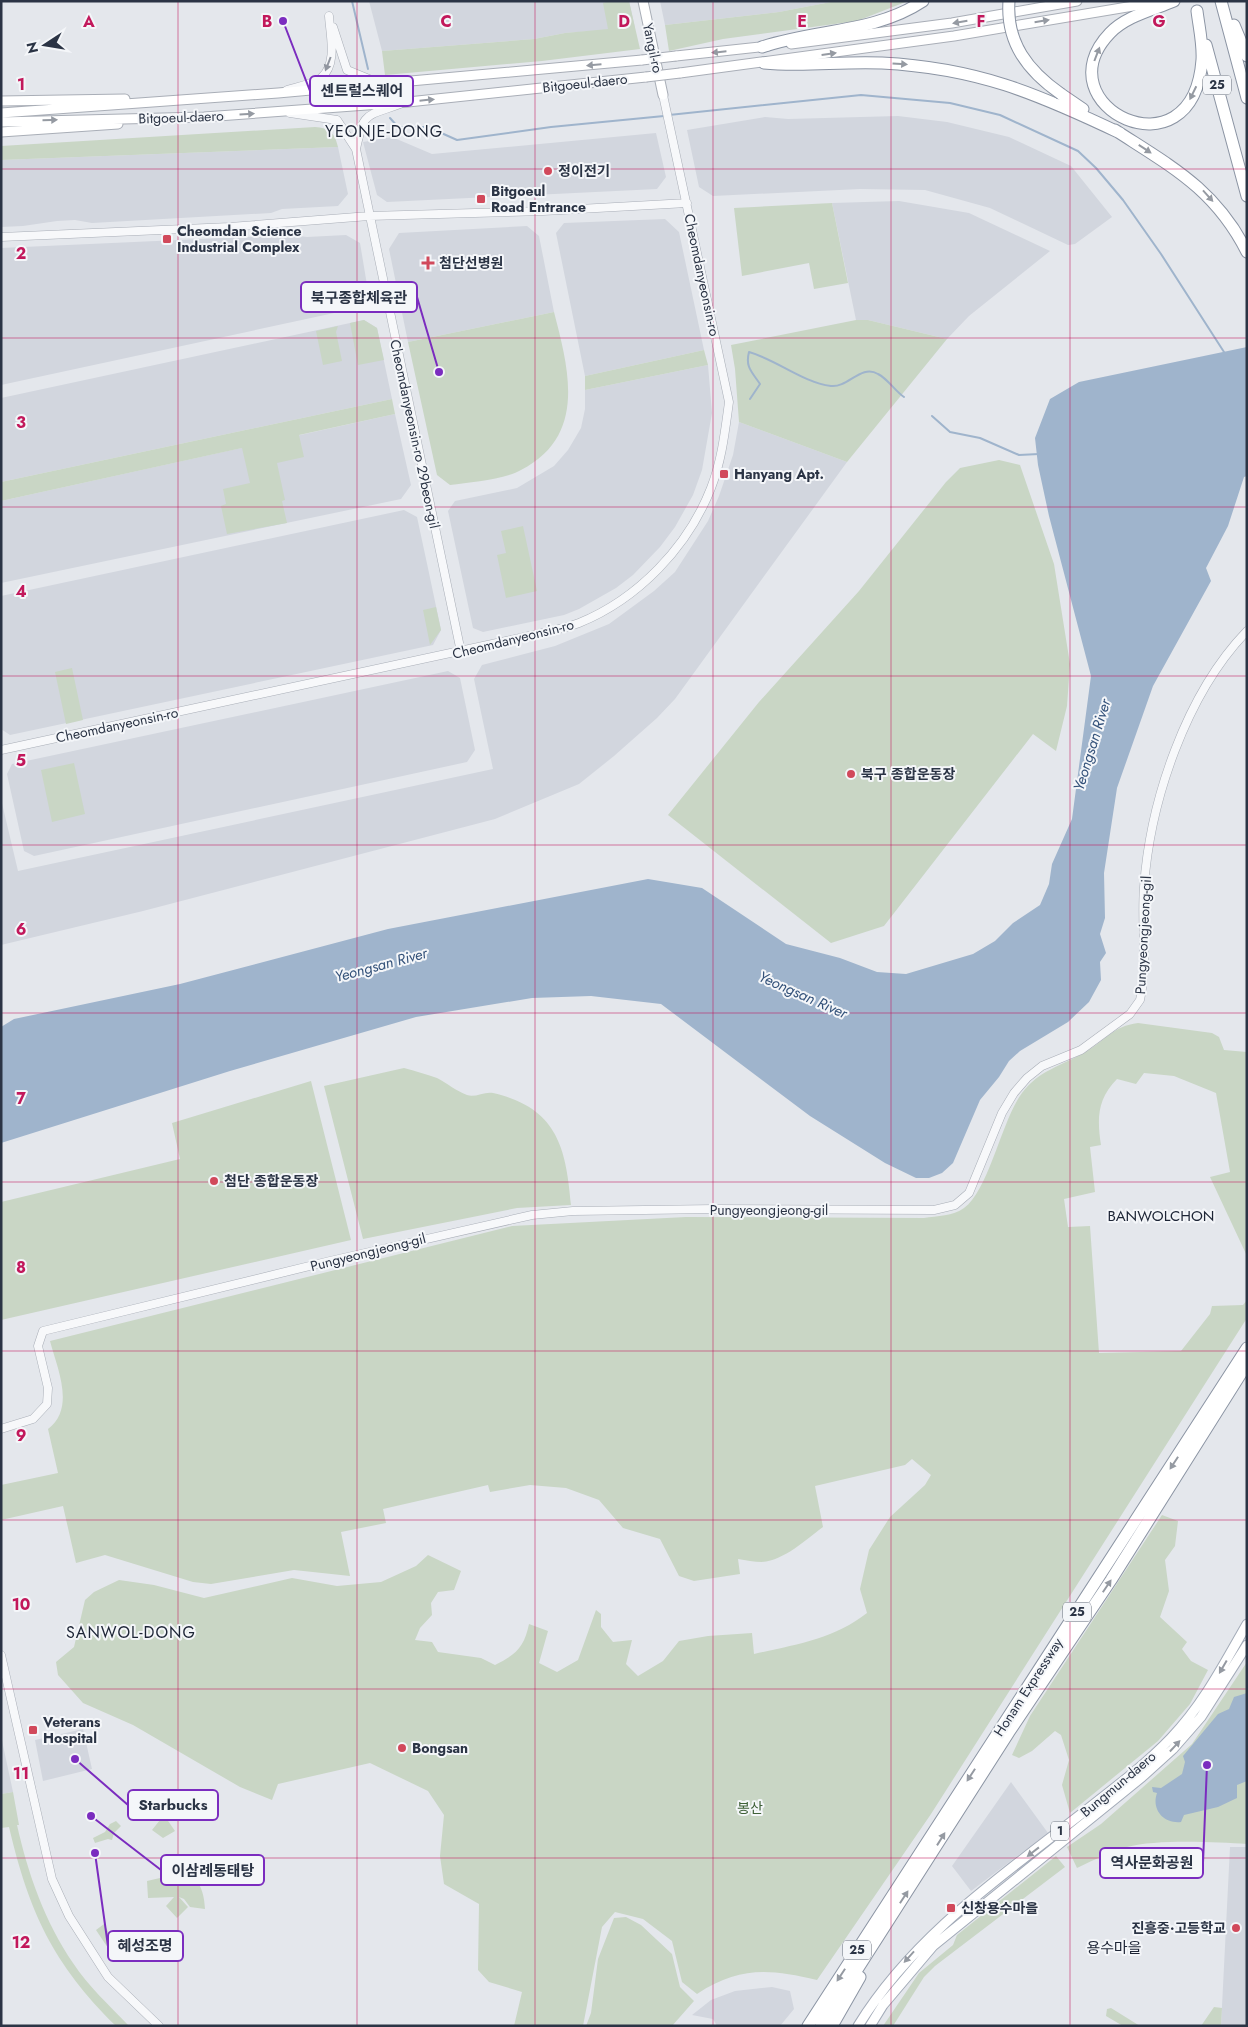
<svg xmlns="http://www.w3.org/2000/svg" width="1248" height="2027" viewBox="0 0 1248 2027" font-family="Jost,'Noto Sans KR',sans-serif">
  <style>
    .built { fill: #d2d6de }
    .green { fill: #c9d6c5 }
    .water { fill: #9fb4cc }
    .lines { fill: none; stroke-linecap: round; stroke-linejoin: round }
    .stream { stroke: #9fb4cc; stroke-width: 2 }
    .tertiary-casing { stroke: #a9aeb7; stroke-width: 9 }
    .secondary-casing { stroke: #a9aeb7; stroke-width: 11 }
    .primary-casing { stroke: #a3abb8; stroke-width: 11 }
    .motorway-casing { stroke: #8b94a3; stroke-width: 13 }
    .tertiary { stroke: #f7f8fa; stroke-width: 8 }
    .secondary { stroke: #fff; stroke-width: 9 }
    .primary { stroke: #fff; stroke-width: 9 }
    .motorway { stroke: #fff; stroke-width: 11 }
    .secondary-bridge-casing { stroke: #a9aeb7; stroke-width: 11; stroke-linecap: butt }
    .motorway-bridge-casing { stroke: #8b94a3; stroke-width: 13; stroke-linecap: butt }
    .secondary-bridge { stroke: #fff; stroke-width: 9 }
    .motorway-bridge { stroke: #fff; stroke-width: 11 }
    .oneway { fill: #959aa2 }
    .oneway2 { fill: #9196a0 }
    .grid { fill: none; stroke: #c2185b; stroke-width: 1; stroke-opacity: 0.55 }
    .poi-dot { fill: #d1495b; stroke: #f4f6f9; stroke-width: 2 }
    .labels { text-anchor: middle; stroke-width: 4; stroke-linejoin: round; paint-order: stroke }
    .shield { fill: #f4f6f9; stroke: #676e7b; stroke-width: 1 }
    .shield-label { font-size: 12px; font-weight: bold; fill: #2b3445 }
    .street-label { font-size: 14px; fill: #2b3445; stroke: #f4f6f9 }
    .poi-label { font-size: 14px; font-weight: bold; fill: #2b3445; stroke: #f4f6f9; text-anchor: start }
    .park-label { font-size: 14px; fill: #3f6138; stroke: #f4f6f9 }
    .water-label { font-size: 15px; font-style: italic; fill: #34527a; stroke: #f4f6f9 }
    .neighbourhood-label { font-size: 15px; fill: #1d2536; stroke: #f4f6f9 }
    .quarter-label { font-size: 16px; letter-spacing: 1px; fill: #1d2536; stroke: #f4f6f9 }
    .grid-label { font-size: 16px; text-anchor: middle; font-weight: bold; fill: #c2185b; stroke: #f4f6f9; stroke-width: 4; stroke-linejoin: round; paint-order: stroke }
    .leader { fill: none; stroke: #7b2cbf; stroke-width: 2 }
    .callout-dot { fill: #7b2cbf; stroke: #f4f6f9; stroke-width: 2 }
    .callout { fill: #f4f6f9; stroke: #7b2cbf; stroke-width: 2 }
    .callout-label { font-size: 15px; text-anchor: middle; font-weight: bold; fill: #2b3445 }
  </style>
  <rect width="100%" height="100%" fill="#e4e7ec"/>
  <path class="built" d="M369 1H629L635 28 565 33 534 39 382 51Z
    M660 1H836L779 12 665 25Z
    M898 116 947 122 1009 137 1071 166 1112 217 1075 244 1068 245 990 208 925 190 860 189 713 196 699 187 687 130 765 117 788 119Z
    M656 133 666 177 657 189 387 202 377 195 363 142 392 137 432 154Z
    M338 147 348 194 338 206 282 209 271 213 92 223 75 220 57 221 23 226 1 227V160Z
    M899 201 969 213 1050 251 969 316 947 339 868 320H856L832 203Z
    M665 219 679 232 704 350 585 376 556 233 564 223Z
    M527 226 539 236 554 312 408 342 389 249 399 233Z
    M291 235 307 237 346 235 360 243 369 297 362 307 1 385V248Z
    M364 320 377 328 392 399 1 482V398Z
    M708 365 712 413 702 470 693 495 675 527 660 547 633 575 616 588 579 609 564 615 483 632 473 628 448 511 455 501 517 488 554 466 568 450 581 428 585 409V390Z
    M395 414 411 485 401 499 1 583V501Z
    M739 422 847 462 675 699 657 718 614 756 579 784 495 819 143 911 1 945V799L18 871 493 769 474 679 482 665 555 646 609 624 654 591 675 572 708 521 719 496 733 455Z
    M404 510 417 517 429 573 441 630 433 645 10 735 1 729V596Z
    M448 671 460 678 475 750 467 762 34 856 24 851 7 774 12 764Z
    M83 1729 92 1769 43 1781 35 1740Z
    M1 1736 13 1792 1 1794Z
    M1011 1782 1048 1833 971 1891 952 1866Z
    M1230 1847H1247V2026H1221Z
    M772 1987 790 1991 794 2009 780 2026H717L713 2019 692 2015 711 2000 735 1991Z"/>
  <path class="green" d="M610 1H629L640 49 542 61 385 75 382 51 534 39 565 33 608 29 603 3Z
    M836 1H908L857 21 723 39 669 51 665 25 779 12Z
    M315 127C329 128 335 133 338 147L1 160V146Z
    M832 203 848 283 814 289 809 263 742 276 734 208Z
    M554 312C569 370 587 436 521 470 503 480 471 482 450 485L437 475 408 342Z
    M364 320 377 328 384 360 358 365 350 323Z
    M856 320H868L947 339 847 462 739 422 735 369 731 345Z
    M338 326 336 332 342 361 323 365 316 331Z
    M704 350 708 365 585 390V376Z
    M392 399 395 414 299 435 304 457 277 463 285 500 282 501 287 523 227 534 221 506 226 504 223 489 250 483 242 448 1 501V482Z
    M999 460 1020 465 1054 564 1070 664 1067 706 1056 751 1033 734 884 926 831 943 668 815 759 702 859 591 946 482 960 468Z
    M523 526 537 591 506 598 497 555 506 553 501 531Z
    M436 607 441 630 430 645 423 610Z
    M72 668 83 720 66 724 55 672Z
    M74 763 85 814 52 822 41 770Z
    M1138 1023 1212 1033 1219 1037 1224 1050 1247 1052V1256L1210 1177 1230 1172 1216 1093 1174 1076 1144 1073 1136 1084 1117 1079C1097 1099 1097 1119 1101 1145L1090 1147 1095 1192 1064 1199 1068 1227 1090 1226 1099 1353 1181 1351 1210 1314 1212 1306 1243 1305 1247 1300V1318L931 1814 817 1980C769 1969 740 1966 697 1994L682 1982 672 1941 643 1919 615 1912 602 1927 583 2026H514L522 1992 489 1982 478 1970 479 1904 444 1884 440 1856 444 1815 428 1791 370 1763 278 1784 272 1800 240 1787 133 1725 83 1703 58 1675 56 1662 74 1647 85 1600 94 1592 119 1580 154 1585 204 1598 292 1578 337 1586 381 1582 416 1566 428 1555 461 1571 454 1590 438 1592 431 1603 432 1615 420 1628 415 1640 432 1642 438 1652 481 1658 495 1665C517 1654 524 1647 529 1624L548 1631 539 1663 557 1672 578 1660 596 1610 601 1614V1627L613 1642 632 1640 626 1664 638 1676 663 1661 679 1641 708 1636 752 1633 754 1654C794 1645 834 1639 867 1613L860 1589 869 1550 890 1517 925 1485 931 1475 912 1459 905 1465 815 1486 823 1527C805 1540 785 1560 762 1562 754 1562 746 1560 738 1559L740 1574 694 1581 679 1576 660 1539 623 1528 599 1500 566 1488 530 1485 490 1492 488 1485 383 1509 386 1523 341 1532 350 1576 294 1570 211 1584 193 1582 105 1555 76 1563 63 1506 1 1520V1485L58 1473 48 1429C76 1408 57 1368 50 1341L512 1226 686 1217 924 1218C937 1216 953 1216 964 1208 989 1190 1002 1119 1022 1093 1039 1070 1062 1066 1085 1052 1105 1041 1113 1026 1138 1023Z
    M404 1068C415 1071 426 1074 437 1078 447 1083 456 1091 467 1095 475 1098 485 1091 493 1093 557 1108 566 1147 571 1205L517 1208 363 1239 324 1086Z
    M311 1081 351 1240 1 1320V1202L180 1159 172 1123Z
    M1162 1515 1178 1521 1175 1546 1165 1560 1169 1591 1160 1617 1187 1642 1182 1649 1191 1661 1208 1670 1190 1704 1158 1741 1070 1813 1062 1785 1069 1760 1061 1735 1055 1731 1032 1751 1019 1758 1012 1755 1030 1716Z
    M1247 1662V1844C1216 1842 1156 1839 1127 1847 1109 1852 1094 1860 1077 1868L1067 1847 1101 1824 1192 1744Z
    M13 1792 19 1825H17C28 1874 45 1922 73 1963 88 1986 110 2006 129 2026H116C53 1964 29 1912 9 1827L1 1828V1794Z
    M164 1815 175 1831 163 1838 152 1830Z
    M116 1821 121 1826 114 1833 112 1840 108 1839 95 1843 93 1838 105 1832 110 1824Z
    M185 1854 186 1858 179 1864C197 1877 204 1887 205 1909L190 1907 184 1899 179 1897 188 1907 177 1918 166 1906 174 1897 148 1898 147 1881 160 1878 172 1867 177 1876 176 1887 179 1874 175 1865Z
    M204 1854 215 1870 203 1876 196 1863Z
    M1056 1856 1065 1867 935 1966 924 1977 893 2026H883L919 1973 953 1945 957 1935Z
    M626 1917 641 1925 672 1954 680 1987 694 2001 672 2026H586L591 2013 598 1959 614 1918Z
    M104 1924 120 1953 114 1957 96 1930Z
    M1214 2007 1222 2008 1221 2026H1201Z
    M1111 2008 1140 2026H1123L1106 2016 1107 2009Z"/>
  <path class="water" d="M1247 347V476L1244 477 1228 526 1206 568 1211 581 1153 686 1117 788 1104 873 1105 918 1100 934 1106 953 1100 962 1101 980 1089 1002 1068 1022 1020 1051 1009 1061 999 1077 980 1100 953 1163 942 1173 929 1178H916L885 1163 810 1116 661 1004 591 996 532 998 416 1017 230 1071 1 1143V1027L14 1019 180 984 388 929 648 879 702 888 786 944 840 958 877 972 906 974 973 954 995 941 1013 923 1040 905 1049 884 1052 864 1072 819 1091 676 1049 516 1038 465 1035 438 1050 399 1079 382Z
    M1247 1693V1781L1237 1785V1798L1218 1807 1184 1815 1181 1822C1164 1824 1151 1810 1157 1793L1153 1792 1152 1787 1161 1788 1182 1774 1185 1762 1183 1756 1218 1714 1229 1709 1234 1697Z"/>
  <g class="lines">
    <path class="stream" d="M352 1 368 69
      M669 115 861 95 950 103 1000 115 1078 151 1096 168 1123 200 1161 254 1224 352
      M390 118 398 127H428L457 140 551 127 664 116
      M750 399 760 384C752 372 745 367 749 352 777 360 802 382 831 386 848 388 861 364 878 374 888 379 895 391 904 397
      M932 416 950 432 980 438 1019 455 1039 454"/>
    <g class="tertiary-casing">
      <path id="tertiary" d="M333 27 347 70 381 84
        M287 90C297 87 313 84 321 78 338 64 330 34 329 16
        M290 113 337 120 356 149 461 652
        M356 149C364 111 365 117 400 104
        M1 237 230 227 369 216 543 211 687 203
        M1 750 538 634C551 631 566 628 579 623 638 599 688 547 711 488 722 460 725 431 729 402L663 95
        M1 1429 33 1419 47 1404 48 1388 38 1346 43 1331 330 1261 532 1215 573 1211 715 1209 934 1210 955 1205 969 1193 1002 1113 1014 1093 1027 1078 1042 1066 1081 1050 1130 1014 1140 1000C1148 964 1141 924 1144 887 1150 801 1186 694 1247 631
        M1 1655 52 1879 69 1916 108 1977 159 2026"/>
    </g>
    <g class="secondary-casing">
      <path id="secondary" d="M643 1 663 95
        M791 44 952 23 1077 1
        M676 56 768 46
        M680 73 954 36 1163 1
        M1 101 125 99
        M1 113 278 93 642 60
        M1 122 204 117 408 102 646 77
        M1 132 118 124"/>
    </g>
    <g class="primary-casing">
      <path id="primary" d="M858 2026C916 1932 1008 1872 1094 1804 1121 1783 1148 1762 1171 1738 1203 1705 1224 1664 1247 1624
        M870 2026 883 2005 933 1946 1142 1777 1173 1749 1201 1717 1247 1645"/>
    </g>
    <g class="motorway-casing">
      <path id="motorway" d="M1174 1C1153 10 1126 16 1110 33 1040 106 1193 181 1202 60 1203 44 1199 27 1197 11
        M1221 1 1247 98
        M1234 25 1247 56
        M1206 45 1247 196
        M762 47C815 29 875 33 923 1
        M764 63C803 67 842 61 882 63 977 68 1036 93 1120 133
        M1061 94 1083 109
        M1115 130C1172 167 1215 189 1247 252
        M808 2026 1247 1348
        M821 2026 1009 1732 1111 1580 1247 1364
        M832 2026 860 1977"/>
    </g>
    <use href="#tertiary" class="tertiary"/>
    <use href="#secondary" class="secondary"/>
    <use href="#primary" class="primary"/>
    <use href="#motorway" class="motorway"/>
    <g class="secondary-bridge-casing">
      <path id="secondary-bridge" d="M642 60 676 56
        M646 77 680 73"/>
    </g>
    <g class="motorway-bridge-casing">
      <path id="motorway-bridge" d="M1009 1C1006 43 1028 71 1061 94"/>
    </g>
    <use href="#secondary-bridge" class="secondary-bridge"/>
    <use href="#motorway-bridge" class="motorway-bridge"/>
  </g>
  <defs><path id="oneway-solid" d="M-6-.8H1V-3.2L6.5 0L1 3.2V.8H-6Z" transform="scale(1.25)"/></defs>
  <g class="oneway">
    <use href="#oneway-solid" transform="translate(1042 21) rotate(-9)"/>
    <use href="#oneway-solid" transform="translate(960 22) rotate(170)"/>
    <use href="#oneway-solid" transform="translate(719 52) rotate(174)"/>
    <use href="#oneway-solid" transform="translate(829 54) rotate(-8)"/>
    <use href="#oneway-solid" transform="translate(1097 54) rotate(-69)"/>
    <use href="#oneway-solid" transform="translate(900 64) rotate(4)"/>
    <use href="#oneway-solid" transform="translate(594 65) rotate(175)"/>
    <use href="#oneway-solid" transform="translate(1193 93) rotate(116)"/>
    <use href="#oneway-solid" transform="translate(427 100) rotate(-6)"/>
    <use href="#oneway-solid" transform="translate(247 114) rotate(-4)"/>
    <use href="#oneway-solid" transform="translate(50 120) rotate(-2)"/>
    <use href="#oneway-solid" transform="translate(1145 149) rotate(33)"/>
    <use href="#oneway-solid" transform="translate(1208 196) rotate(48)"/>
    <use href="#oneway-solid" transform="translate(1174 1463) rotate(123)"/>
    <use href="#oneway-solid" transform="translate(1107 1586) rotate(-56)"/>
    <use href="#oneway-solid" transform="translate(1223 1667) rotate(120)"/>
    <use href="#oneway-solid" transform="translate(1175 1746) rotate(-47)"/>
    <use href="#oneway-solid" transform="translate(971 1775) rotate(123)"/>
    <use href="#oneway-solid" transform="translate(941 1839) rotate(-58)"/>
    <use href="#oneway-solid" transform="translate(1033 1852) rotate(142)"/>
    <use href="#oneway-solid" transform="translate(904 1897) rotate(-57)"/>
    <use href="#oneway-solid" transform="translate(909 1957) rotate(132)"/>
    <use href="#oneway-solid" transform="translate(841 1975) rotate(123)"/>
  </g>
  <use class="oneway2" href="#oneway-solid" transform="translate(328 64) rotate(111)"/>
  <path class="grid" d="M178 1V2026M357 1V2026M535 1V2026M713 1V2026M891 1V2026M1070 1V2026M1 169H1247M1 338H1247M1 507H1247M1 676H1247M1 845H1247M1 1013H1247M1 1182H1247M1 1351H1247M1 1520H1247M1 1689H1247M1 1858H1247"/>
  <g class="poi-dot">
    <circle cx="548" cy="171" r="5"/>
    <rect x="476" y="194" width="10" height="10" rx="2.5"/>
    <rect x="162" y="234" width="10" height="10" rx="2.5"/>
    <path d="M425.5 255.5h5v5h5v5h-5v5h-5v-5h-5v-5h5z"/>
    <rect x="719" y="469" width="10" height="10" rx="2.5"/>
    <circle cx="851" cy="774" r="5"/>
    <circle cx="214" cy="1181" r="5"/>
    <rect x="28" y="1725" width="10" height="10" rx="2.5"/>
    <circle cx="402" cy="1748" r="5"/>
    <rect x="946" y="1903" width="10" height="10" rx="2.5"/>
    <circle cx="1236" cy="1928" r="5"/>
  </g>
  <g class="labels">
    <g class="shield">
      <rect x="1203" y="75.5" width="28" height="19" rx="4"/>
      <rect x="1063" y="1602.5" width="28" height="19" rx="4"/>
      <rect x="1051" y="1821.5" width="18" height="19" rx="4"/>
      <rect x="843" y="1940.5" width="28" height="19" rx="4"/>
    </g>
    <g class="shield-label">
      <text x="1217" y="89">25</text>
      <text x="1077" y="1616">25</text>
      <text x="1060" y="1835">1</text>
      <text x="857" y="1954">25</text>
    </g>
    <g class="street-label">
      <text transform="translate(653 48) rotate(78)" y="5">Yangil-ro</text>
      <text transform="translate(585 83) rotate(-6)" y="5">Bitgoeul-daero</text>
      <text transform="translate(181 117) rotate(-2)" y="5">Bitgoeul-daero</text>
      <text transform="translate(702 275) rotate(78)" y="5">Cheomdanyeonsin-ro</text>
      <text transform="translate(415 434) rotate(78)" y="5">Cheomdanyeonsin-ro 29beon-gil</text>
      <text transform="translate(513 639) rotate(-14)" y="5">Cheomdanyeonsin-ro</text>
      <text transform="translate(117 725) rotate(-12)" y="5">Cheomdanyeonsin-ro</text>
      <text transform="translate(1143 935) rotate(-87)" y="5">Pungyeongjeong-gil</text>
      <text x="769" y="1215">Pungyeongjeong-gil</text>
      <text transform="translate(368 1252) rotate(-14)" y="5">Pungyeongjeong-gil</text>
      <text transform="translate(1028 1687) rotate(-57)" y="5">Honam Expressway</text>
      <text transform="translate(1118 1784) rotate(-40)" y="5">Bungmun-daero</text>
    </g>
    <g class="poi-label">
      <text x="558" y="176">정이전기</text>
      <text x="491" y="196">Bitgoeul<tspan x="491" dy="16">Road Entrance</tspan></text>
      <text x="177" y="236">Cheomdan Science<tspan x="177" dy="16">Industrial Complex</tspan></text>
      <text x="439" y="268">첨단선병원</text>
      <text x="734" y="479">Hanyang Apt.</text>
      <text x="861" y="779">북구 종합운동장</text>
      <text x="224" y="1186">첨단 종합운동장</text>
      <text x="43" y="1727">Veterans<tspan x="43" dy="16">Hospital</tspan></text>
      <text x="412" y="1753">Bongsan</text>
      <text x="961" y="1913">신창용수마을</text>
      <text x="1226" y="1933" text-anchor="end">진흥중·고등학교</text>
    </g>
    <g class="park-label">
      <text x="750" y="1813">봉산</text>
    </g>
    <g class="water-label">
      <text transform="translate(1092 745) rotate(-73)" y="5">Yeongsan River</text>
      <text transform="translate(381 965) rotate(-15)" y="5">Yeongsan River</text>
      <text transform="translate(803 995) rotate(24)" y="5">Yeongsan River</text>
    </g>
    <g class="neighbourhood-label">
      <text x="1161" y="1221">BANWOLCHON</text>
      <text x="1114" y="1953">용수마을</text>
    </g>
    <g class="quarter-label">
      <text x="384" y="137">YEONJE-DONG</text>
      <text x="131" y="1638">SANWOL-DONG</text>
    </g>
  </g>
  <g class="grid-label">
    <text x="89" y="27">A</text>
    <text x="267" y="27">B</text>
    <text x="446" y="27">C</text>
    <text x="624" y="27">D</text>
    <text x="802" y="27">E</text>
    <text x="981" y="27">F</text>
    <text x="1159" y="27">G</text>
    <text x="21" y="90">1</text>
    <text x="21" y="259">2</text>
    <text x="21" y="428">3</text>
    <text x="21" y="597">4</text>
    <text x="21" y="766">5</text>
    <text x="21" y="935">6</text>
    <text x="21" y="1104">7</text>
    <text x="21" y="1273">8</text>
    <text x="21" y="1441">9</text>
    <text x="21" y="1610">10</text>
    <text x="21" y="1779">11</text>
    <text x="21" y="1948">12</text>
  </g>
  <path class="leader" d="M283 21L310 91M439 372L417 297M75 1759L128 1805M1207 1765L1203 1863M91 1816L161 1870M95 1853L108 1946"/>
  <g class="callout-dot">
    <circle cx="283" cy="21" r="5"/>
    <circle cx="439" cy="372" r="5"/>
    <circle cx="75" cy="1759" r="5"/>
    <circle cx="1207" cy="1765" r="5"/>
    <circle cx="91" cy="1816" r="5"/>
    <circle cx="95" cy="1853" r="5"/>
  </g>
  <g class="callout">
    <rect x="310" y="76" width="103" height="30" rx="5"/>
    <rect x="301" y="282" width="116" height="30" rx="5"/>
    <rect x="128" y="1790" width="90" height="30" rx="5"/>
    <rect x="1100" y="1848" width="103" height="30" rx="5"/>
    <rect x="161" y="1855" width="103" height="30" rx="5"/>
    <rect x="108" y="1931" width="75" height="30" rx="5"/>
  </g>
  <g class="callout-label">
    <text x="362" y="96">센트럴스퀘어</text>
    <text x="359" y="303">북구종합체육관</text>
    <text x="173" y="1810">Starbucks</text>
    <text x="1152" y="1868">역사문화공원</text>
    <text x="213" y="1876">이삼례동태탕</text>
    <text x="145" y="1951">혜성조명</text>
  </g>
  <rect width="1248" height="2027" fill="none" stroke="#2b3445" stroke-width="5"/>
  <g transform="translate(45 45) rotate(258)" stroke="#f4f6f9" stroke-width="4" paint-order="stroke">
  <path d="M0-4L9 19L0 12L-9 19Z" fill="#2b3445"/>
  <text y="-8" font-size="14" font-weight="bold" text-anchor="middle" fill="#2b3445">N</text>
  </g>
</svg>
